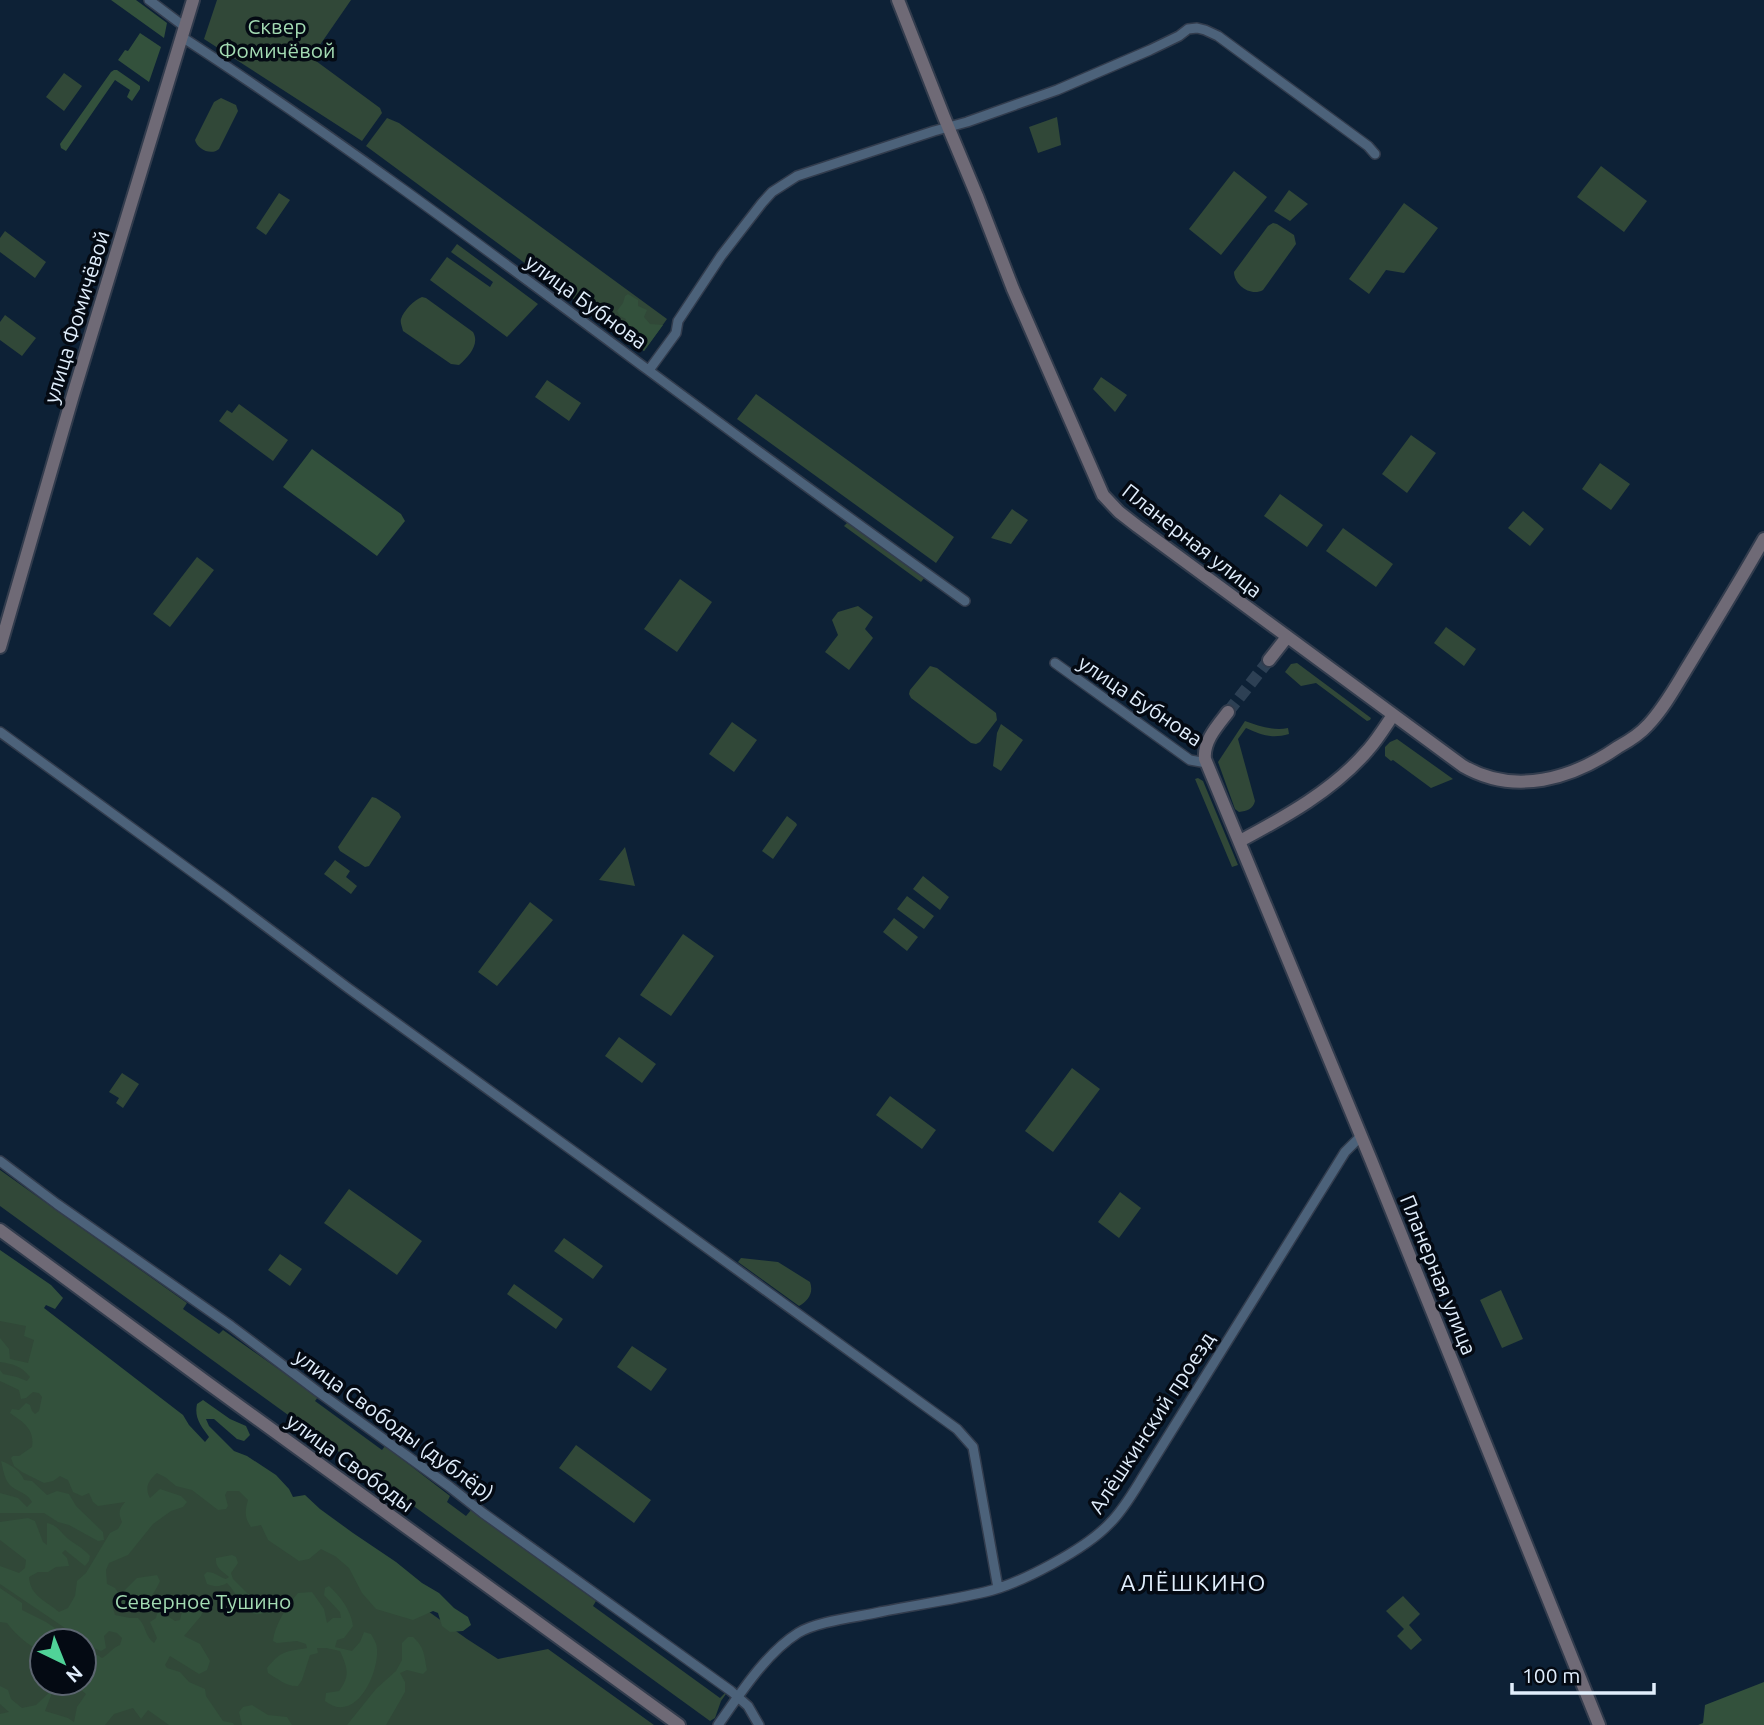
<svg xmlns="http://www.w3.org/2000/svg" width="1764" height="1725" viewBox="0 0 1764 1725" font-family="Ubuntu,sans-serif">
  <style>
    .green { fill: #314838; fill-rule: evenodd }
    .forest { fill: #33513c }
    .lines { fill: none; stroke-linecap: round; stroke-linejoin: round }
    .secondary-tunnel { stroke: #2d4054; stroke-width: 12; stroke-dasharray: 12 6; stroke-linecap: butt }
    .street-casing { stroke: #323c4d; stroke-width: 12 }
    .secondary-casing { stroke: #323c4d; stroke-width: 16 }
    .street { stroke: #4c627a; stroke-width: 9 }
    .secondary { stroke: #6f6a76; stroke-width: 12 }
    .labels { text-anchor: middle; stroke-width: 7; stroke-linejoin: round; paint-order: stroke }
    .park-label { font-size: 21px; fill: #a3dbb3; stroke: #040a13 }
    .street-label { font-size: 21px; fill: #e1eefc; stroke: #040a13 }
    .neighbourhood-label { font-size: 23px; letter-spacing: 2px; fill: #e1eefc; stroke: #040a13 }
  </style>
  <rect width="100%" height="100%" fill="#0d2136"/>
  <path class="green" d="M217 0H351L313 55 316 61 380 108 382 113 362 141 204 39Z
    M64 73 82 86 64 111 46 97Z
    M221 98 236 105 238 111 219 149C211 156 197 149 195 140L214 102Z
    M1057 117 1061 145 1038 153 1029 127Z
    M387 118 399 123 667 319 644 351 366 146Z
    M1601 166 1647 201 1624 232 1577 197Z
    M1234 171 1267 197 1221 255 1189 229Z
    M1289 190 1308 204 1290 221 1274 211Z
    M279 193 290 200 266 235 256 228Z
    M1404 203 1438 228 1404 273 1386 270 1369 294 1349 279Z
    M1273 223 1277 224 1294 235 1296 244 1263 290C1251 297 1234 285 1234 272L1268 226Z
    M5 231 46 262 35 278 0 252V238Z
    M457 244 538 304 507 337 430 280 447 257 490 287 493 282 451 252Z
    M422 297 426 298 473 332C480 344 469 356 459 365L451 364 403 331C402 326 400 323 401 319 404 310 414 300 422 297Z
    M5 315 36 338 22 356 0 340V322Z
    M1101 377 1127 395 1115 412 1093 389Z
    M547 380 581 403 569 421 535 397Z
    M756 394 954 537 936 563 737 419Z
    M239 404 288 440 273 461 219 421 227 410 232 413Z
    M1411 435 1436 453 1407 493 1382 474Z
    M1600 463 1630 484 1611 510 1582 489Z
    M1280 494 1323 525 1307 547 1264 516Z
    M1012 509 1028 520 1011 544 991 538Z
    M1523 511 1544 529 1530 546 1508 528Z
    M848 522 925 577 921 582 844 526Z
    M1343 528 1393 564 1376 587 1326 551Z
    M197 557 214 570 170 627 153 614Z
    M680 579 712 602 677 652 644 629Z
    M858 606 873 617 865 629 873 638 849 670 825 652 838 635 832 620 838 612Z
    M1446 627 1476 649 1464 666 1434 643Z
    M1297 663 1371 718 1370 720 1367 721 1316 683 1301 686 1285 672 1291 664Z
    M930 666 937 668 996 713 997 720 980 742 976 744 971 743 911 698 909 694 910 690Z
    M1245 721C1258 726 1274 731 1288 728L1289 734C1272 739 1261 735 1246 728L1238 739 1255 801C1253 809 1247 811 1239 812L1235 809 1218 762Z
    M732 722 757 740 734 772 709 754Z
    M1001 724 1023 740 1001 771 993 766 997 733Z
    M1397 739 1453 779 1431 788 1393 760 1391 761 1385 756V747L1390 742Z
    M1198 778 1203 781 1238 865 1232 867 1195 779Z
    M372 797 376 798 399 813 401 817 369 866 365 867 340 851 338 847Z
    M787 816 796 823 797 825 773 859 762 851Z
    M625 847 635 886 599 880Z
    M335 860 350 871 346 877 357 886 351 894 324 874Z
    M923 876 949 897 940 910 913 889Z
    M907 896 934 916 924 929 897 909Z
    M530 902 553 920 497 986 478 972Z
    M894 918 918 937 907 951 883 932Z
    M683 934 714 956 671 1016 640 995Z
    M619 1037 656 1064 642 1083 605 1056Z
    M1072 1068 1100 1089 1053 1152 1025 1131Z
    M122 1073 139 1084 123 1108 116 1103 119 1098 109 1092Z
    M890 1096 936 1130 922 1149 876 1115Z
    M0 1170 187 1303 183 1309 219 1334 223 1330 318 1397 315 1401 382 1450 385 1446 450 1496 447 1502 466 1516 471 1510 596 1601 593 1606 720 1698 725 1693 726 1694 721 1701 715 1718 710 1721 0 1206Z
    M349 1189 422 1241 397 1275 324 1223Z
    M1120 1192 1141 1208 1119 1238 1098 1222Z
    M564 1238 603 1266 593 1279 554 1251Z
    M280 1254 302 1269 290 1286 268 1270Z
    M741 1258 778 1262 810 1282C814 1293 808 1301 799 1306L738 1262Z
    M514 1284 563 1319 556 1329 507 1294Z
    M1501 1290 1523 1339 1502 1348 1480 1300Z
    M0 1297 274 1501 467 1639 498 1659 548 1649 654 1725H0ZM42 1641H84V1683H42Z
    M632 1346 667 1369 651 1391 617 1367Z
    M576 1445 651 1500 634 1523 559 1468Z
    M1403 1596 1420 1614 1409 1625 1422 1640 1411 1650 1397 1636 1404 1629 1386 1611Z"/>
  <path class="forest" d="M111 0H136L167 23 164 38Z
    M140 33 161 47 149 82 118 60 125 50 128 51Z
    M114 70H117L140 86V89L132 101 127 97 130 90 115 80 66 151 61 148 60 144 111 72Z
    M628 294 638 300V306L647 310 644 317 650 324 663 325 644 351 606 325 604 321 611 318 623 324 626 319 620 316 617 311 623 303 625 296Z
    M312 449 401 514 405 521 377 556 283 487Z
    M0 1250 51 1285 63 1298 55 1309 46 1305 44 1308 183 1415 189 1425 205 1442 209 1437C201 1426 194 1418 197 1404L203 1400 230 1419 246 1426 250 1435 244 1441 237 1439 214 1419H206L209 1426 234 1451 247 1456 276 1475 289 1489 293 1497 305 1495 320 1509 353 1533 396 1562 422 1583 439 1593 454 1608 468 1617 471 1625 463 1631 450 1632 442 1626 438 1613 433 1611 413 1620 376 1609 362 1593 349 1568 335 1556 321 1549 309 1559 299 1561 268 1540 261 1525 251 1527C244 1517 245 1511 248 1500L239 1491H227L225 1495 228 1506 226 1509 218 1510 192 1490 176 1486 165 1477 157 1473C149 1480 144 1487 150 1498L160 1489 181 1496 187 1502 183 1507 171 1511 153 1524 128 1555 109 1563 106 1570 107 1584 115 1588 120 1595 137 1578 157 1575 160 1581C153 1597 146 1604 130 1611L116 1604 113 1608 115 1615 130 1618H138C147 1627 144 1635 154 1643L157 1638 150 1622 156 1618 157 1614 160 1611 175 1621 180 1620 182 1612 190 1609 192 1602 199 1599 204 1608 201 1616 184 1636 200 1644 210 1661 207 1670 199 1674 170 1656 165 1665 167 1668 180 1672 189 1682 205 1689 206 1696 223 1721 233 1723 234 1725H169L148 1710 141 1719 133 1708 114 1714 105 1725H0V1714L9 1712 0 1704V1686L8 1690 11 1699 22 1708 36 1705 54 1688 45 1711 68 1718 74 1722 77 1707 86 1694 73 1683H84V1647L102 1658C109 1654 112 1648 120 1645L122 1638 117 1633 109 1631 104 1636 106 1648 101 1651 96 1649 0 1584V1566L19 1573 25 1568 26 1560 0 1540V1522L28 1518 35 1521 43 1542 47 1545V1523C58 1525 61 1534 71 1541 78 1546 84 1549 90 1556L89 1561 85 1566 65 1550 62 1553 67 1558 69 1566 56 1567 48 1572H38L29 1577C30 1596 46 1601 59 1612L68 1608 75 1596 77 1581 86 1573 110 1533 118 1529 122 1522C118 1513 119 1509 125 1502L98 1506 93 1502 89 1493 82 1496 73 1492 68 1480 60 1476 53 1481 44 1483 22 1472 14 1466 11 1458 13 1456H19L32 1447C35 1429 23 1422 10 1413L12 1409 19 1410 26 1403 30 1405 32 1411 35 1414 39 1411 42 1397 39 1393 33 1392 26 1398 21 1399 19 1390 0 1381V1370L3 1374 17 1377 27 1381 30 1377C21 1366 14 1364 0 1362V1338L9 1349 10 1359 28 1363 34 1340 24 1336 26 1326 0 1321Z
    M1 1461C10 1464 21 1471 24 1480L32 1481 47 1495 57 1491 69 1494 76 1506 103 1532 104 1540 98 1541 69 1525 58 1522 44 1513H0V1493L18 1498 27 1507 32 1502C27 1492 16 1492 9 1484 4 1478 3 1468 1 1461Z
    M232 1555 236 1557 238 1563 231 1573 233 1579 253 1599H263L277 1606V1608L269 1614 266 1612C246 1622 239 1595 227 1583 220 1587 215 1587 207 1584L204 1575 207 1572C215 1572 219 1577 226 1579L229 1577C222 1571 215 1568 216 1558Z
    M329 1586C340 1596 351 1610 353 1626L344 1638 337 1640 335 1647 352 1651 360 1642 364 1632 371 1634C373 1638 377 1643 377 1649 379 1674 355 1725 325 1701L326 1693 339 1691C351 1675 347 1667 340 1651L326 1648H317L318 1653 310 1655 302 1680 298 1686C287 1687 278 1679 268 1673L267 1668C282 1650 285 1652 307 1648L306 1644 297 1641 277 1643 273 1641C275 1624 287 1606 298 1593L312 1592 324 1609 327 1623 333 1618H341L340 1612 324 1595 325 1588Z
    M0 1588 22 1603V1610L46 1622 74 1641H42V1652C28 1645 17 1636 7 1623L0 1622Z
    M408 1637H413C425 1648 424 1655 427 1670L423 1674 407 1670 400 1673 405 1682V1692L386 1725H347L376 1689 396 1671 402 1660V1643Z
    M1764 1682V1725H1698L1703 1723 1705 1705Z
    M252 1705 268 1715 287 1717 292 1725H242L239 1712 243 1707Z"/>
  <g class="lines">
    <path class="secondary-tunnel" d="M1228 712 1269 660"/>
    <g class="street-casing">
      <path id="street" d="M149 0 185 27
        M182 37C342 141 495 256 648 370 753 448 859 525 965 601
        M649 370 676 333 678 321 721 256 762 203 772 192 797 176 934 131 967 122 1057 90 1150 50 1179 36 1188 29 1197 28 1205 30 1218 36 1368 146 1375 154
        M1055 663 1190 760 1207 763
        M0 732 224 895 348 988 957 1429 973 1447 998 1588
        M0 1161 57 1204 231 1326 317 1391 450 1487 483 1513 731 1691 748 1706 759 1725
        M718 1725C740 1694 766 1653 798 1633 817 1621 858 1617 880 1612 915 1605 951 1600 985 1592 1020 1584 1086 1549 1110 1523 1124 1509 1134 1491 1144 1475L1345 1152 1361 1136"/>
    </g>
    <g class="secondary-casing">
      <path id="secondary" d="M898 0 944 117 977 196 1013 289 1103 495 1119 512 1137 526 1463 766C1515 796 1572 779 1618 747 1629 741 1640 734 1648 725 1665 707 1677 684 1690 663 1715 622 1740 581 1764 539
        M0 647 73 395 193 0
        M1269 660 1287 637
        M1228 712C1218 725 1203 741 1205 759L1371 1160 1599 1725
        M1240 841C1285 817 1334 790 1368 750 1377 740 1385 727 1393 715
        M0 1230 209 1384 679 1725"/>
    </g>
    <use href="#street" class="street"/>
    <use href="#secondary" class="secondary"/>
  </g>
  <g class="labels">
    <g class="park-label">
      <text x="277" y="34">Сквер<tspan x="277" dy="24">Фомичёвой</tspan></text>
      <text x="203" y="1609">Северное Тушино</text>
    </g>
    <g class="street-label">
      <text transform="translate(586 302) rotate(36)" y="7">улица Бубнова</text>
      <text transform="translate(77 317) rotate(-73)" y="7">улица Фомичёвой</text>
      <text transform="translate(1192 541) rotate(38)" y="7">Планерная улица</text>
      <text transform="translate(1140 701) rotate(34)" y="7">улица Бубнова</text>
      <text transform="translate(1438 1275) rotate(68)" y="7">Планерная улица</text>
      <text transform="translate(1152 1423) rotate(-57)" y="7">Алёшкинский проезд</text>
      <text transform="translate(394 1425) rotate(36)" y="7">улица Свободы (дублёр)</text>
      <text transform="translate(350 1463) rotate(36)" y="7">улица Свободы</text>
    </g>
    <g class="neighbourhood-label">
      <text x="1194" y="1591">АЛЁШКИНО</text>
    </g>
  </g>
  <g transform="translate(63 1662) rotate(137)"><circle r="33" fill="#040a13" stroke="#5c6570" stroke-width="2"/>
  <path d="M0-5L12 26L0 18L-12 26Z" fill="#50d398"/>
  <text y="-10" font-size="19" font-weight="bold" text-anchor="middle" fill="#e1eefc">N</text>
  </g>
  <path d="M1512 1683v10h142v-10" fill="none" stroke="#e1eefc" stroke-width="3.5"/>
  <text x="1522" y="1683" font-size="21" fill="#e1eefc" stroke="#040a13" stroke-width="5" paint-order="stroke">100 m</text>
</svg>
